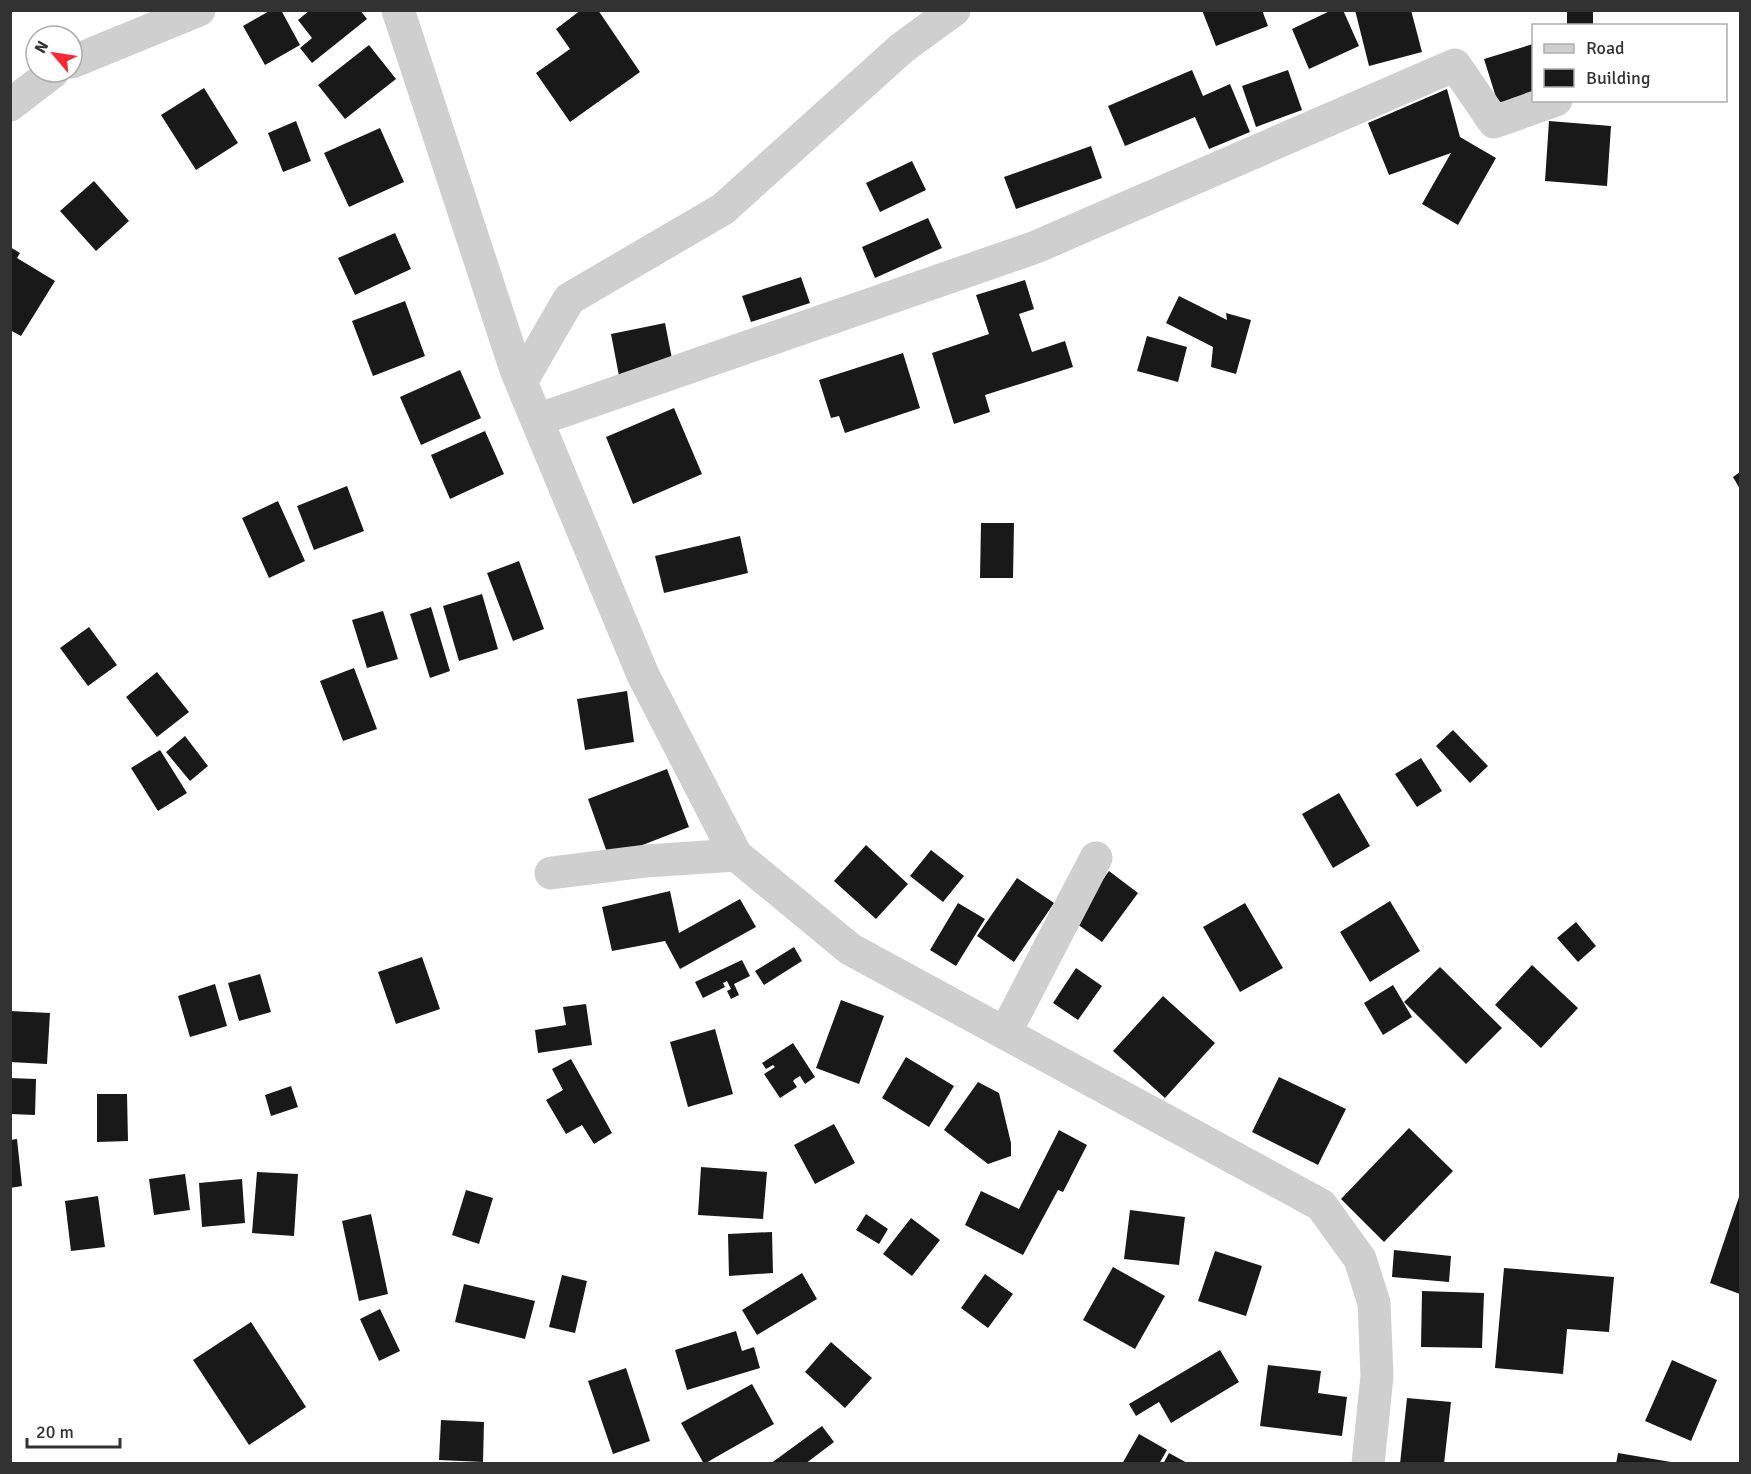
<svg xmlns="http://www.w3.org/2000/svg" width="1751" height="1474" viewBox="0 0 1751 1474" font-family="Signika,sans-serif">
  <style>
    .building { fill: #191919 }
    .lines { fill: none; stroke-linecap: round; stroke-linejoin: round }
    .minor { stroke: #cfcfcf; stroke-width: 33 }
  </style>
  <rect width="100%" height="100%" fill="#fff"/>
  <path class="building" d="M271 10H281L300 45 265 65 243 26Z
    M310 10H360L367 19 312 63 300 48 312 38 298 20Z
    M581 10H598L640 72 570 122 536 73 570 49 556 29Z
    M1202 10H1262L1268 26 1216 46Z
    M1332 10H1343L1359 46 1309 69 1292 29Z
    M1355 10H1411L1422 52 1369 66Z
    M1567 10H1593V26H1567Z
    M1533 44 1534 100 1500 110 1484 59Z
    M369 45 396 79 345 119 318 85Z
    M1192 70 1203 96 1230 84 1250 132 1209 149 1195 117 1125 146 1108 106Z
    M1288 70 1302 110 1256 127 1242 86Z
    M204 88 238 143 196 170 161 115Z
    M1447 89 1460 137 1496 158 1458 225 1422 204 1451 153 1389 175 1368 123Z
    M296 121 311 161 283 172 268 133Z
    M1549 121 1611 126 1607 186 1545 181Z
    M380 128 404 182 349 207 324 153Z
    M1091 146 1102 178 1016 209 1004 177Z
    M912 161 926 190 880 212 866 183Z
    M94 181 129 221 96 251 60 211Z
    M928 218 942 248 875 278 862 247Z
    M395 233 411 269 355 295 338 258Z
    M10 247 20 253 17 258 55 281 21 336 10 330Z
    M801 277 810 303 751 322 742 296Z
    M1025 280 1034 309 1019 314 1032 352 1065 341 1073 367 985 395 990 412 954 424 932 353 989 334 976 295Z
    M1179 296 1227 320 1226 313 1251 320 1236 374 1211 367 1213 347 1166 323Z
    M405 301 425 356 373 376 352 321Z
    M665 323 673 364 619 376 611 334Z
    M1147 336 1187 347 1178 382 1137 371Z
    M903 353 920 408 845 433 839 416 831 418 819 380Z
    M460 370 481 418 421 445 400 397Z
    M674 408 702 474 633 504 606 437Z
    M485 431 504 474 450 499 431 455Z
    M1740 472V489L1733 477Z
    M347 486 364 531 314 550 297 506Z
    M278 501 305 561 269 578 242 518Z
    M981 523H1014L1013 578H980Z
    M740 536 748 573 664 593 655 556Z
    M519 561 544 629 513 641 487 573Z
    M482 594 498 649 459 661 443 606Z
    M431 607 450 671 430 678 410 614Z
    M383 611 398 659 367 668 352 620Z
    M89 627 117 665 88 686 60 648Z
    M354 668 377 729 343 741 320 681Z
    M157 672 189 712 157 737 126 697Z
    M627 691 634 742 585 750 577 699Z
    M1453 730 1488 766 1470 783 1436 746Z
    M185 736 208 766 190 781 166 752Z
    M160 750 187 793 158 811 131 768Z
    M1421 758 1442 791 1417 807 1395 774Z
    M667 769 689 827 609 858 588 799Z
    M1339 793 1370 846 1333 868 1302 814Z
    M866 845 908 884 876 919 834 881Z
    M931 850 964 876 943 902 910 876Z
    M1109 871 1138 893 1102 942 1073 921Z
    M1017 878 1054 903 1014 962 977 936Z
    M670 891 679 933 740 899 756 927 680 969 665 941 612 951 602 907Z
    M1390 901 1420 951 1370 982 1340 932Z
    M958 903 985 919 956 966 930 950Z
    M1245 903 1283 968 1240 992 1203 927Z
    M1576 922 1596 946 1578 962 1557 938Z
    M794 947 802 961 764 985 755 971Z
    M422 957 440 1009 396 1024 378 972Z
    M742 960 750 976 734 984 739 995 731 999 727 991 731 989 727 981 723 983 725 987 703 998 695 982Z
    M1532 965 1578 1008 1541 1048 1495 1005Z
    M1440 967 1502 1028 1466 1064 1404 1002Z
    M1076 968 1102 986 1078 1020 1053 1003Z
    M260 974 271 1012 239 1021 228 983Z
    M215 984 227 1026 190 1037 178 996Z
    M1393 985 1412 1017 1383 1035 1364 1003Z
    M1163 996 1215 1043 1165 1098 1113 1051Z
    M841 1000 884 1016 859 1084 816 1068Z
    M586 1004 592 1045 538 1053 535 1030 566 1025 563 1007Z
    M10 1011 50 1013 47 1064 10 1062Z
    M715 1029 733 1094 688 1107 670 1042Z
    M793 1043 815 1077 805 1084 800 1076 795 1079 793 1081 797 1087 780 1098 764 1074 775 1067 773 1065 766 1069 762 1063Z
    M906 1057 954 1086 929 1127 882 1098Z
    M571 1059 612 1133 594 1144 582 1125 566 1134 546 1100 563 1090 552 1069Z
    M1279 1077 1346 1109 1318 1165 1252 1132Z
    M10 1078 36 1079 35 1115 10 1114Z
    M978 1082 999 1093 1011 1143V1156L988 1164 944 1130Z
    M291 1086 298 1107 271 1116 265 1095Z
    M97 1094H127L128 1141 97 1142Z
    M834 1124 855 1163 815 1184 794 1145Z
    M1409 1128 1453 1171 1384 1242 1341 1199Z
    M1059 1130 1087 1145 1063 1192 1058 1190 1023 1255 965 1225 981 1191 1019 1209Z
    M17 1139 22 1186 10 1188V1140Z
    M701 1167 767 1172 763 1219 698 1215Z
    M257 1172 298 1174 294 1236 252 1233Z
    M185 1174 190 1210 154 1215 149 1179Z
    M242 1179 245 1223 202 1227 199 1183Z
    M466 1190 493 1198 479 1244 452 1235Z
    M1740 1194V1294L1710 1283Z
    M98 1196 105 1247 71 1251 65 1201Z
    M1130 1210 1185 1217 1179 1265 1124 1259Z
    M371 1214 388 1294 359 1301 342 1221Z
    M866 1214 888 1229 879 1244 856 1230Z
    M911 1218 940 1240 912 1276 883 1254Z
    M772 1232 773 1273 729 1276 728 1234Z
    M1394 1250 1451 1256 1449 1282 1392 1277Z
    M1215 1251 1262 1266 1246 1316 1198 1301Z
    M1113 1267 1165 1296 1135 1349 1083 1320Z
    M1504 1268 1614 1277 1609 1332 1567 1329 1563 1374 1495 1368Z
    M802 1273 817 1299 757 1335 742 1310Z
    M985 1274 1013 1294 988 1328 961 1308Z
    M562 1275 587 1281 575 1333 549 1327Z
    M464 1284 535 1301 525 1339 455 1322Z
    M1422 1291 1484 1293 1482 1348 1421 1347Z
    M380 1309 400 1351 379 1361 360 1319Z
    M251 1322 306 1407 249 1445 193 1360Z
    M736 1331 742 1351 754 1347 760 1368 687 1390 675 1350Z
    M831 1342 872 1378 845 1408 805 1372Z
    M1220 1350 1239 1382 1171 1423 1159 1402 1136 1416 1129 1404Z
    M1672 1360 1717 1380 1691 1441 1645 1421Z
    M1268 1365 1321 1371 1318 1393 1347 1397 1342 1436 1260 1426Z
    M626 1368 650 1441 613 1454 588 1381Z
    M752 1384 774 1424 704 1464 681 1423Z
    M1407 1398 1451 1402 1444 1464H1400Z
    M441 1420 484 1422 483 1462 439 1460Z
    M822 1426 834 1442 805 1464H770Z
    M1139 1434 1167 1450 1159 1464H1122Z
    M1169 1453 1189 1464H1163Z
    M1618 1453 1671 1462 1670 1464H1616Z"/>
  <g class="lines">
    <path class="minor" d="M398 10 516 370 643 675 736 855 850 949 1321 1205 1360 1259 1374 1303 1377 1376 1368 1464
      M72 62 199 10
      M10 105 53 72
      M521 382 569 299 723 209 902 48 954 10
      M537 420 1036 247 1455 65 1494 122 1556 100
      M551 873 646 861 736 855
      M1005 1033 1096 858"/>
  </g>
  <rect width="1751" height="1474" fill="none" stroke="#323232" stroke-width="24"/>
  <rect x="1532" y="24" width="195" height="78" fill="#ffffff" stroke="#adadad" stroke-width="1.5"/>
  <rect x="1544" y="44" width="30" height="9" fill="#cfcfcf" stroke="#adadad" stroke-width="1.5"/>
  <text x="1586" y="54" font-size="18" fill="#323232">Road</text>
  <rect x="1544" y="69" width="30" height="18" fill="#191919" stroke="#adadad" stroke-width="1.5"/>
  <text x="1586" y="84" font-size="18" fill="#323232">Building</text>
  <g transform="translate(54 54) rotate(299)"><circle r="28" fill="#ffffff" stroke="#adadad" stroke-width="1.5"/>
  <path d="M0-4.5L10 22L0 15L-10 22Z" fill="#f32935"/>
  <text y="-9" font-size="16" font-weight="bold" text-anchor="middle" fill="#323232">N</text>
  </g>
  <path d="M27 1438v9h93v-9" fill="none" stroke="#323232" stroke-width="3"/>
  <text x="36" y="1438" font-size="18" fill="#323232" stroke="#ffffff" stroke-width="4.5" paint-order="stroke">20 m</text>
</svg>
